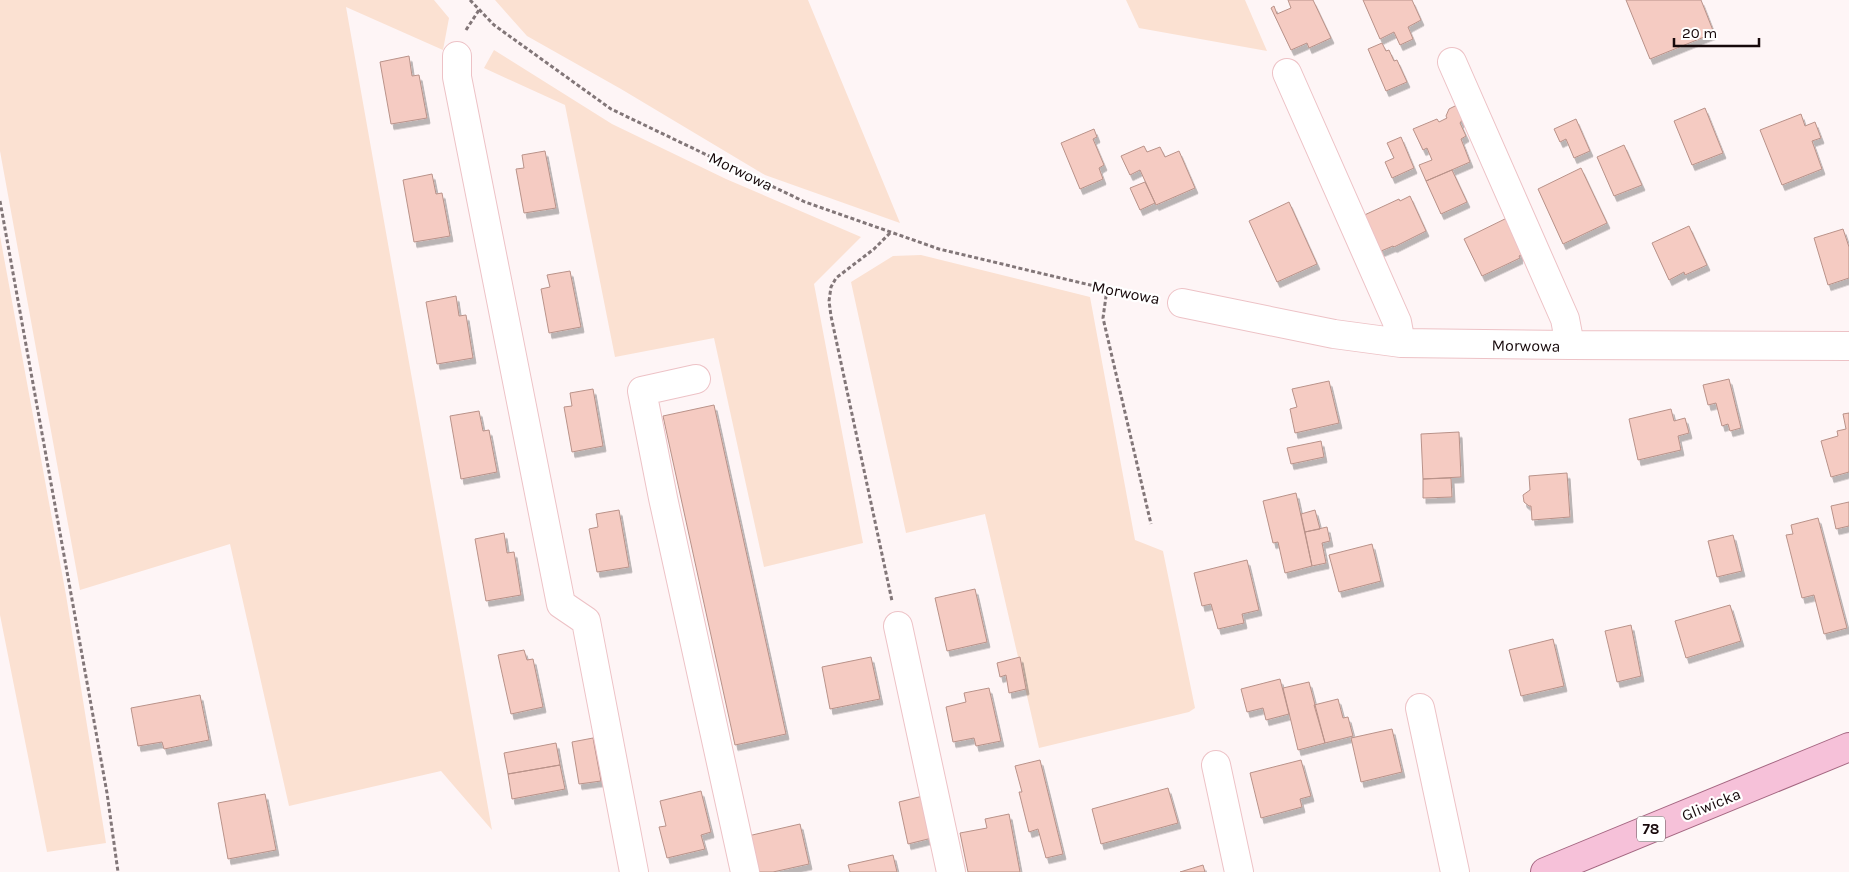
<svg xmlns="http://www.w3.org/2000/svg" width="1849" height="872" viewBox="0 0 1849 872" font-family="Karla,sans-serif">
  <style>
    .green { fill: #fbe1d2 }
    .building { fill: #f5cbc2; stroke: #b99289; filter: url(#shadow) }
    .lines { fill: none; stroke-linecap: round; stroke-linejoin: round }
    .minor-casing { stroke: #edc2c6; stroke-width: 30 }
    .major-casing { stroke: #a46681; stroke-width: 30 }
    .path { stroke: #827678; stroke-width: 3; stroke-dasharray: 4 2.5; stroke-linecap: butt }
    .minor { stroke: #fff; stroke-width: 28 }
    .major { stroke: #f6c1d9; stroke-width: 28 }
    .labels { text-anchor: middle; stroke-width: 4.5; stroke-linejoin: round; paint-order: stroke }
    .shield { fill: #fff; stroke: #5d5354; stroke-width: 1 }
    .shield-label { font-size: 15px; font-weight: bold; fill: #17090b }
    .street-label { font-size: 16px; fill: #17090b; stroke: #fff }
  </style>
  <defs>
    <filter id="shadow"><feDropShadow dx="3" dy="5.5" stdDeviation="0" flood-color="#0004"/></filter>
  </defs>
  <rect width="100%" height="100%" fill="#fef5f6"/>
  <path class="green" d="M0 0H434L449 18 443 50 346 7 492 830 441 771 289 806 230 544 80 590 0 151Z
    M495 0H808L900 223 765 175 621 89 527 36Z
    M1126 0H1245L1267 51 1139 28Z
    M494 50 612 124 726 179 861 237 814 284 863 543 764 567 714 338 615 357 565 105 484 68Z
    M0 236 66 595 106 843 47 852 0 615Z
    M921 255 1090 297 1135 540 1163 551 1195 708 1189 712 1039 748 985 514 906 533 851 282 893 256Z"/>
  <path class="building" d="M1288 0H1313L1331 38 1309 48 1307 43 1291 50 1271 8 1274 6 1277 14 1291 8Z
    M1363 0H1412L1421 20 1408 27 1413 39 1400 45 1394 32 1380 39Z
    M1626 0H1701L1714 33 1650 59Z
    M1382 43 1386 51 1389 50 1394 61 1397 60 1407 82 1386 91 1368 49Z
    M409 56 412 76 419 75 427 118 391 124 380 62Z
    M1455 106 1462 109 1465 116 1460 123 1466 136 1461 139 1470 162 1426 181 1419 165 1432 160 1427 148 1423 150 1413 129 1437 119 1439 122 1447 118 1446 116 1449 109Z
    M1705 108 1723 153 1692 165 1674 121Z
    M1801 114 1805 126 1815 122 1821 138 1812 141 1822 169 1782 185 1760 130Z
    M1576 119 1590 151 1574 158 1566 139 1560 142 1554 129Z
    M1094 129 1097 137 1093 139 1104 165 1099 168 1103 179 1080 189 1061 143Z
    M1401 137 1414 168 1392 178 1385 162 1394 158 1387 143Z
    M1624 145 1642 185 1614 196 1597 157Z
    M1144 146 1147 152 1160 147 1165 157 1179 151 1195 188 1156 205 1140 170 1130 175 1121 156Z
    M545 151 556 208 524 213 516 169 524 168 522 155Z
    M1581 168 1607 223 1563 244 1538 189Z
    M1452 170 1467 202 1441 214 1426 181Z
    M432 174 436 194 442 193 450 236 414 242 403 180Z
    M1145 182 1155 203 1140 210 1130 188Z
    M1410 196 1426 231 1394 247 1393 246 1374 254 1358 218 1399 199 1400 201Z
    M1289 202 1317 264 1277 282 1249 221Z
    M1513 215 1530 250 1519 256 1520 258 1482 276 1464 239Z
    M1689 226 1707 265 1685 275 1684 272 1669 280 1652 243Z
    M1843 229 1849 247V278L1828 285 1814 238Z
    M570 271 581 327 549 333 541 289 550 287 547 275Z
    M456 296 459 316 466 315 473 358 437 364 426 302Z
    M1729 379 1741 428 1730 431 1728 424 1722 426 1716 403 1708 405 1703 385Z
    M1329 381 1339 423 1295 433 1290 409 1297 407 1292 389Z
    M593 389 603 446 572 452 564 407 572 406 570 393Z
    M714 405 786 734 735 745 663 416Z
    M1671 409 1674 421 1685 418 1689 433 1678 436 1681 450 1638 460 1629 419Z
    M479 411 483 431 489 430 497 472 461 479 450 416Z
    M1849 413V472L1831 477 1821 441 1838 436 1837 431 1846 429 1843 414Z
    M1459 432 1461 477 1423 479 1421 434Z
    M1321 441 1324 457 1291 464 1287 448Z
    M1567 473 1570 517 1532 520 1531 506H1529L1524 502 1523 495 1530 490 1529 476Z
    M1451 478 1452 497 1423 498V479Z
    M1296 493 1312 566 1285 573 1278 542 1273 543 1263 501Z
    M1849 502V526L1836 529 1831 506Z
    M619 510 629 567 597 572 589 529 598 527 596 514Z
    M1315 510 1320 529 1305 532 1301 514Z
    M1818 518 1847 628 1824 634 1814 595 1802 598 1786 535 1793 534 1791 525Z
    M1327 527 1330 541 1322 543 1326 563 1312 566 1305 532Z
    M504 533 507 553 514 552 521 595 486 601 475 539Z
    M1733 535 1742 571 1717 577 1708 541Z
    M1372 544 1381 581 1339 592 1329 555Z
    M1247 560 1259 610 1242 614 1244 623 1218 629 1211 604 1202 606 1194 573Z
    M975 589 987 642 947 651 935 598Z
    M1730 605 1741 641 1686 658 1675 621Z
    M1631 625 1641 676 1617 682 1605 631Z
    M1553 639 1564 686 1521 696 1509 650Z
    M524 650 527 660 533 659 543 707 511 714 498 655Z
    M871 657 880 699 830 709 822 667Z
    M1020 657 1026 689 1009 693 1006 675 1000 677 997 663Z
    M1280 679 1289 714 1266 720 1263 708 1247 712 1241 689Z
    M1309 682 1325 743 1298 750 1283 688Z
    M989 688 1001 741 976 746 974 738 953 742 946 707 966 702 964 693Z
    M200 695 209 740 164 749 162 742 138 746 131 708Z
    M1338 699 1343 718 1348 717 1353 736 1325 743 1314 705Z
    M1392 729 1402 772 1361 782 1351 738Z
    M593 738 601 781 579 784 572 742Z
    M556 743 560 765 508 774 504 753Z
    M1040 760 1063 854 1046 858 1038 829 1029 832 1019 792H1022L1015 766Z
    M1301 760 1311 796 1300 799 1302 807 1261 818 1250 773Z
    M560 765 565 789 512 799 508 774Z
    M1168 788 1178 823 1101 844 1092 809Z
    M701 791 711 832 701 835 705 849 667 858 659 827 666 826 660 801Z
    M265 794 276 850 228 859 218 803Z
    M927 795 936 837 908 844 899 802Z
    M1009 814 1020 872H968L960 833 987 828 985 819Z
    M800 824 809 864 773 872H757L748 836Z
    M893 855 897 872H850L848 865Z
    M1203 865 1205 872H1180Z"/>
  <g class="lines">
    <g class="minor-casing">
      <path id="minor" d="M457 56V77L561 604 586 621 634 872
        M1452 62 1565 319 1570 345
        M1287 73 1397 322 1401 343
        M1182 303 1334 334 1401 343 1570 345 1849 346
        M696 379 642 391 663 498 745 872
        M898 626 951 872
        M1420 708 1455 872
        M1216 765 1239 872"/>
    </g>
    <g class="major-casing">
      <path id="major" d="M1545 872 1849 747"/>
    </g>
    <path class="path" d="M470 0 494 25 611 109 805 202 939 249 1107 289 1156 299
      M466 30 479 10
      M0 201 107 793 118 872
      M890 233 874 249 836 278 831 287 829 301 831 316 892 601
      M1107 289 1103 318 1151 524"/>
    <use href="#minor" class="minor"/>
    <use href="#major" class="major"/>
  </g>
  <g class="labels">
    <rect class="shield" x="1637" y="816.5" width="28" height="25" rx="4"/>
    <g class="shield-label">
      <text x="1651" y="834">78</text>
    </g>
    <g class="street-label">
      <text transform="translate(741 171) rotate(26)" y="6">Morwowa</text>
      <text transform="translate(1126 292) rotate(11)" y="6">Morwowa</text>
      <text transform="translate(1526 345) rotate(1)" y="6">Morwowa</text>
      <text transform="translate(1711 804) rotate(-22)" y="6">Gliwicka</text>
    </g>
  </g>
  <path d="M1674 38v8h85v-8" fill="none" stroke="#17090b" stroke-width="2.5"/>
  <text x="1682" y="38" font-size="15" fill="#17090b" stroke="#ffffff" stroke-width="4" paint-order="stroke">20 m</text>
</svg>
